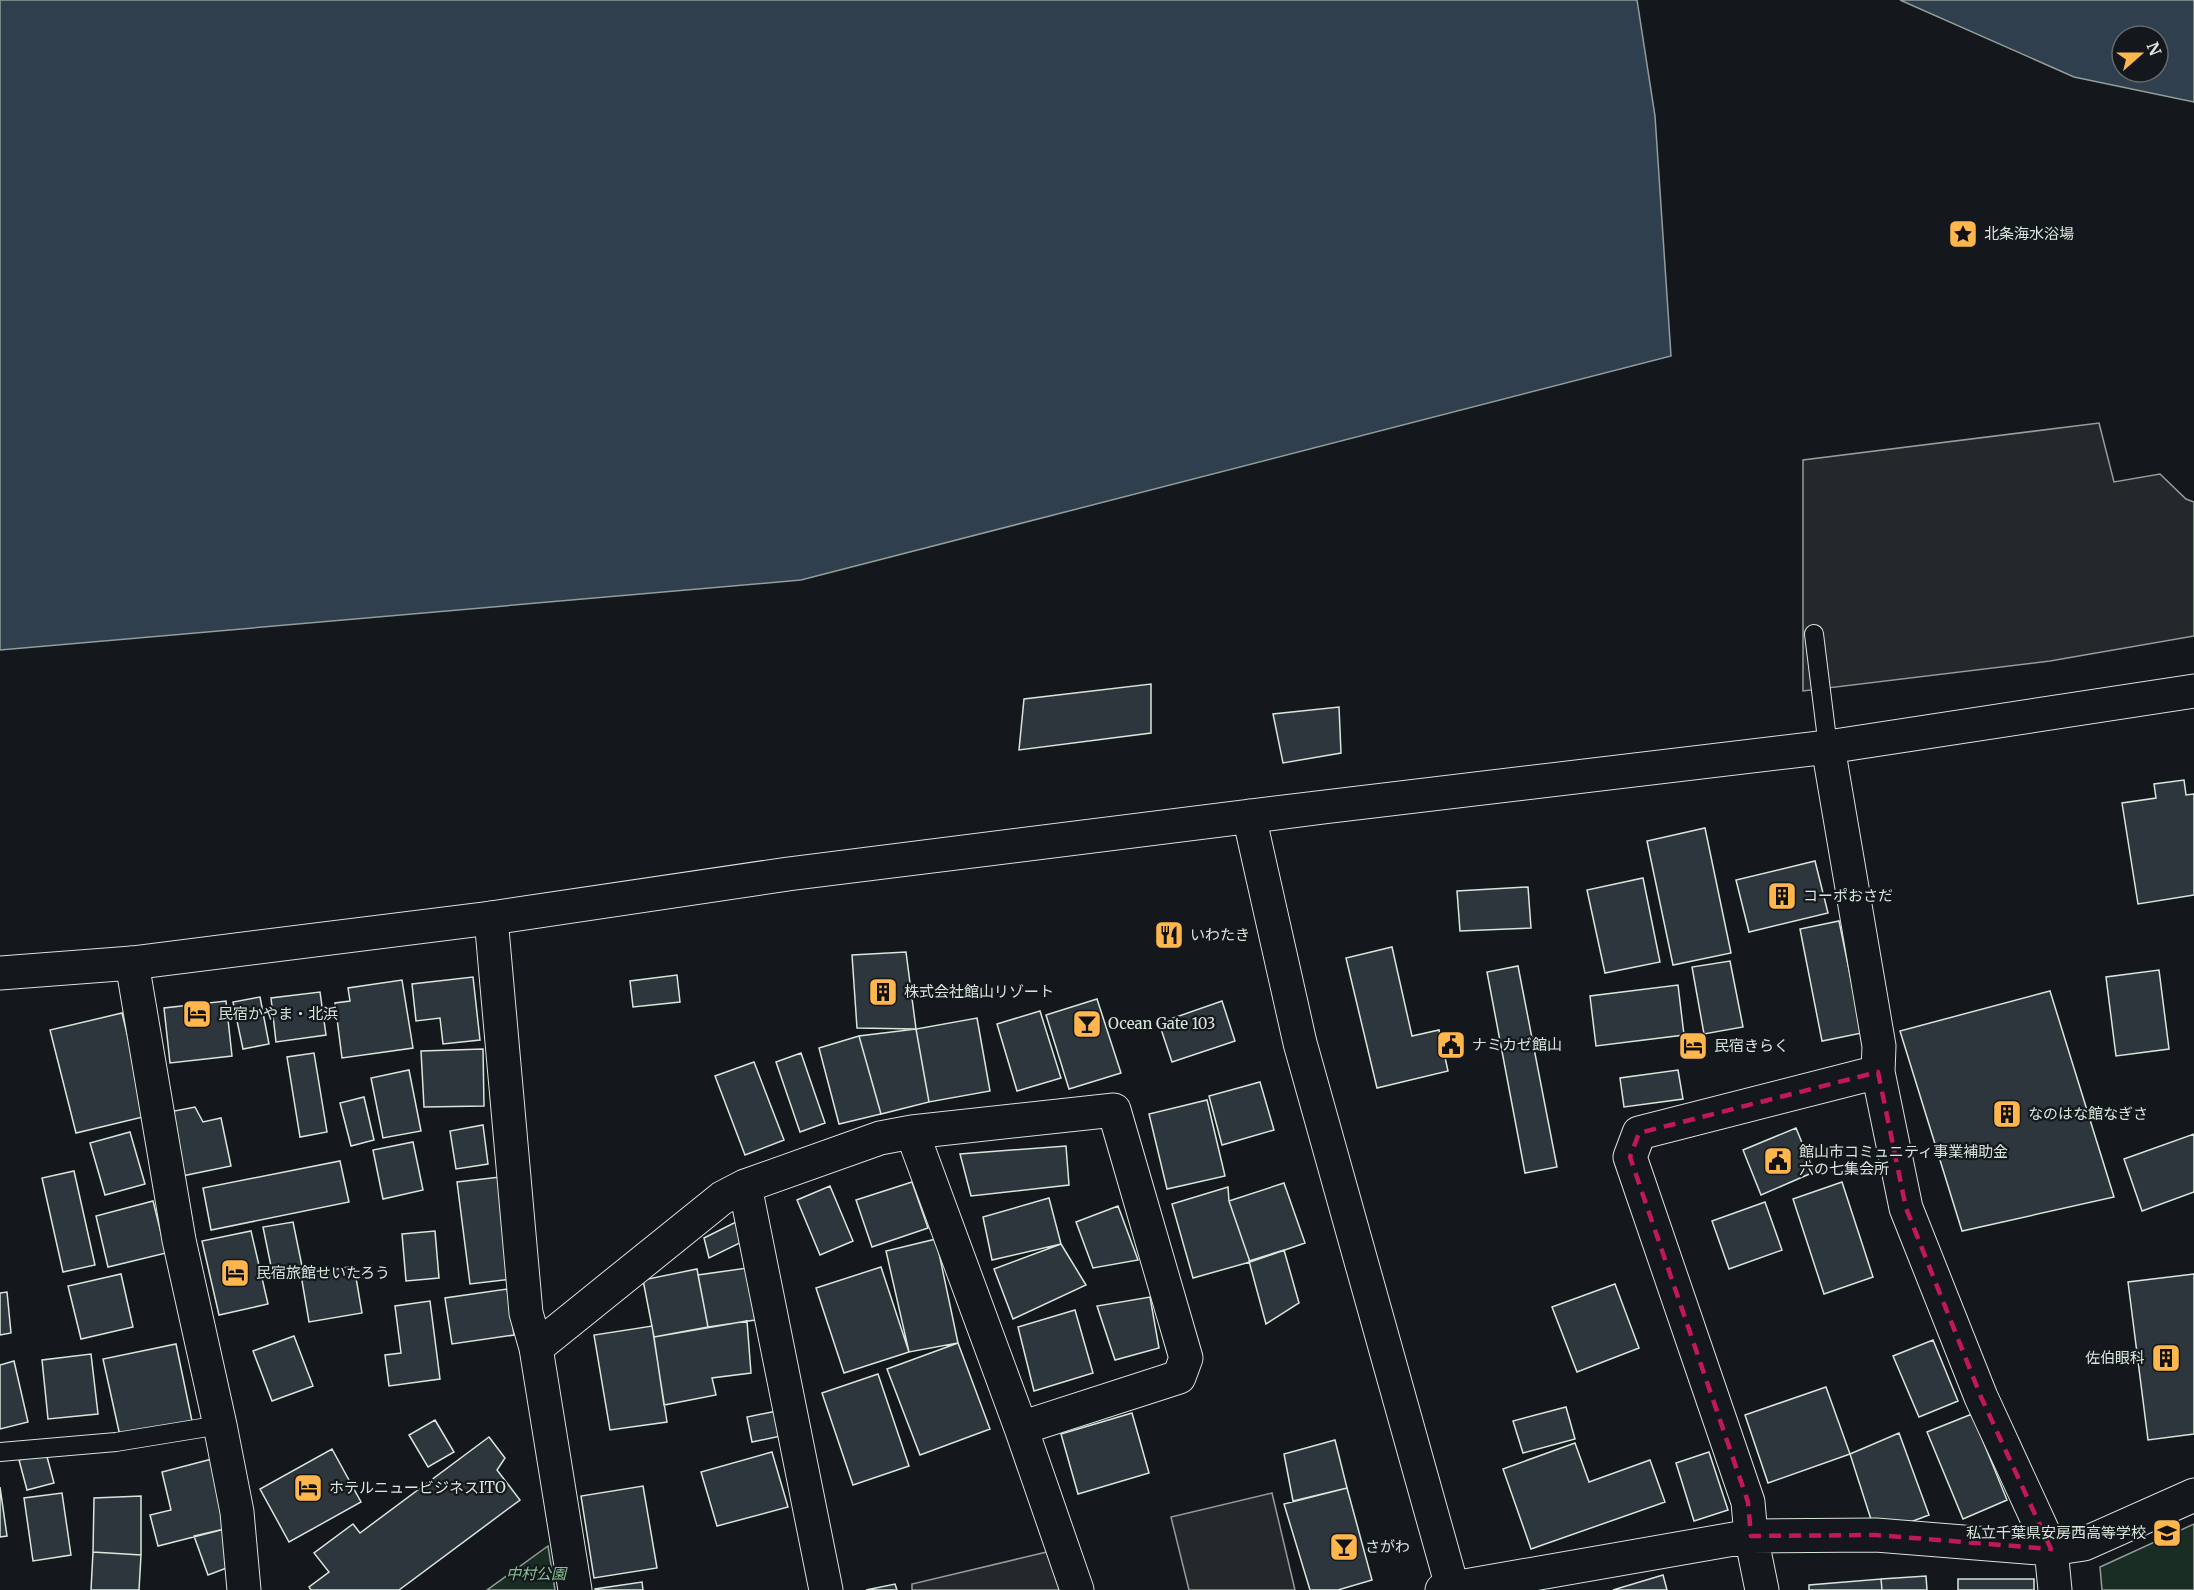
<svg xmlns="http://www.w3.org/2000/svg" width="2194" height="1590" viewBox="0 0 2194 1590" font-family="Merriweather,'Noto Sans JP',serif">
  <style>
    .green { fill: #1a2d24; stroke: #939e99; stroke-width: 1.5 }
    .parking { fill: #24282b; stroke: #939e99; stroke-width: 1.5 }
    .water { fill: #2f3f4d; stroke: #939e99; stroke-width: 1.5; fill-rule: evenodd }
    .building { fill: #2c363c; stroke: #d8e6dc; stroke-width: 1.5 }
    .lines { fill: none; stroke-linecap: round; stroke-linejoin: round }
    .lane-casing { stroke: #d8e6dc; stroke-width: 20 }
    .street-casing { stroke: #d8e6dc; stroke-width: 35 }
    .secondary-casing { stroke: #d8e6dc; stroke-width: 35 }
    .lane { stroke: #14181c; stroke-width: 18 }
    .street { stroke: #14181c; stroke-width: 33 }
    .secondary { stroke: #14181c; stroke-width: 33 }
    .marked { fill: none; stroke: #c2185b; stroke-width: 4.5; stroke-dasharray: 12 8; stroke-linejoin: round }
    .labels { text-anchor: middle; stroke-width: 4.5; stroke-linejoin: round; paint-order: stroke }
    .poi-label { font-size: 15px; fill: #d8e6dc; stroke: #14181c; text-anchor: start }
    .park-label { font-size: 15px; font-style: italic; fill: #8ac095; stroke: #14181c }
  </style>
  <rect width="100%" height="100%" fill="#14181c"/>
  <path class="green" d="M2194 1524V1590H2102L2100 1567Z
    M548 1546 555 1590H487Z"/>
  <path class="parking" d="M2099 423 2114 482 2160 474 2186 499 2194 502V636L2050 661 1803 691V460Z
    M1272 1493 1295 1590H1189L1171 1517Z
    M1047 1552 1061 1590H912V1584Z"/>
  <path class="water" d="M0 0H1637L1655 116 1671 356 801 580 0 650Z
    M1900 0H2194V102L2074 77ZM2122 36H2158V72H2122Z"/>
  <path class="building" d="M1151 684V733L1019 750 1024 699Z
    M1339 707 1341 753 1283 763 1273 714Z
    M2184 780 2186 795 2194 794V895L2138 904 2122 803 2156 798 2154 784Z
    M1705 828 1731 953 1673 965 1647 841Z
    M1815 861 1828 913 1749 932 1736 880Z
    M1643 878 1660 962 1605 973 1587 890Z
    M1528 887 1531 928 1460 931 1457 891Z
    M1839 921 1862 1033 1822 1041 1800 929Z
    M1392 947 1412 1036 1439 1030 1448 1071 1377 1088 1346 958Z
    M906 952 916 1029 857 1028 852 955Z
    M1730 961 1743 1027 1704 1034 1692 967Z
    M1518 966 1557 1167 1525 1173 1487 972Z
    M2159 970 2169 1049 2116 1056 2106 977Z
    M677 975 680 1002 633 1007 630 981Z
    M473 977 480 1040 443 1044 440 1018 416 1021 412 984Z
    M402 980 413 1048 342 1058 335 1003 350 1001 348 988Z
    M1678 985 1684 1035 1596 1046 1590 996Z
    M2050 991 2114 1197 1962 1231 1900 1031Z
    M320 992 326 1035 276 1042 271 998Z
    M260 997 269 1044 243 1049 233 1002Z
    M1097 999 1121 1073 1069 1089 1046 1015Z
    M226 1001 232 1056 170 1063 164 1008Z
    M1222 1001 1235 1041 1172 1062 1159 1023Z
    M1040 1011 1061 1078 1017 1091 997 1024Z
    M122 1013 147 1116 76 1133 50 1030Z
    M977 1018 990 1091 929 1102 916 1029Z
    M916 1029 929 1102 881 1114 859 1036Z
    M859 1036 881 1114 839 1124 819 1048Z
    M483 1049 484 1106 424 1107 421 1051Z
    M314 1053 327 1132 300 1137 287 1057Z
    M801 1053 825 1123 800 1132 776 1062Z
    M754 1062 784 1140 745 1155 715 1076Z
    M409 1070 421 1131 383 1138 371 1078Z
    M1678 1070 1683 1099 1624 1107 1620 1078Z
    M1260 1082 1274 1130 1222 1145 1209 1096Z
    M364 1097 374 1140 351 1146 340 1103Z
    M1207 1100 1225 1176 1167 1189 1149 1114Z
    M195 1107 203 1122 221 1118 231 1166 182 1176 169 1112Z
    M483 1125 488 1164 456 1169 450 1131Z
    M1796 1128 1814 1172 1761 1195 1743 1150Z
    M130 1132 145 1184 105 1195 90 1143Z
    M2194 1134V1192L2142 1211 2124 1159Z
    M413 1142 423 1190 383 1199 373 1150Z
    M1066 1146 1069 1185 971 1196 960 1154Z
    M340 1161 349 1202 211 1230 203 1188Z
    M74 1171 95 1265 63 1272 42 1178Z
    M500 1177 513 1279 470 1284 457 1182Z
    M912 1182 928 1228 872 1247 856 1200Z
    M1842 1182 1873 1277 1824 1294 1793 1199Z
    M1284 1183 1305 1243 1250 1262 1229 1201Z
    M830 1186 853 1241 820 1255 797 1200Z
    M1228 1187 1229 1201 1250 1262 1193 1278 1172 1204Z
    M1049 1198 1061 1244 992 1260 983 1217Z
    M153 1201 166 1253 108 1267 96 1216Z
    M1765 1202 1782 1250 1729 1269 1712 1221Z
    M1118 1206 1138 1260 1093 1268 1076 1222Z
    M738 1221 746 1240 709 1258 704 1238Z
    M293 1222 303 1271 273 1276 263 1227Z
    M251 1231 268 1304 219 1315 202 1241Z
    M435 1231 439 1278 406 1281 402 1234Z
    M936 1239 958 1343 909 1352 886 1251Z
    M1061 1244 1086 1285 1013 1319 994 1269Z
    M1284 1250 1299 1303 1266 1324 1249 1261Z
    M354 1266 362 1313 309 1322 301 1275Z
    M881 1267 909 1352 844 1373 816 1288Z
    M747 1268 755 1320 708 1327 698 1275Z
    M697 1269 708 1327 654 1337 643 1280Z
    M121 1274 133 1327 81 1339 68 1286Z
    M2194 1274V1434L2148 1440 2128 1282Z
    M1615 1284 1639 1348 1577 1372 1552 1307Z
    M507 1289 514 1335 452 1344 445 1298Z
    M7 1292 11 1333 0 1335V1293Z
    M1150 1297 1159 1348 1115 1360 1097 1306Z
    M430 1301 440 1379 389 1386 385 1355 401 1353 395 1306Z
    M1075 1310 1093 1373 1034 1391 1018 1327Z
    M747 1321 751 1373 712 1378 716 1395 664 1405 654 1337Z
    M652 1326 667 1422 610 1430 594 1335Z
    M294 1336 313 1386 272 1401 253 1351Z
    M1933 1340 1958 1401 1919 1417 1893 1356Z
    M958 1343 990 1429 920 1455 887 1369Z
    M176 1344 192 1421 120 1436 103 1359Z
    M91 1354 98 1414 48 1419 42 1360Z
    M14 1361 28 1422 0 1429V1365Z
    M878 1374 909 1466 853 1485 822 1393Z
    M1826 1387 1850 1454 1768 1483 1745 1415Z
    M1566 1407 1575 1439 1523 1453 1513 1421Z
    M777 1411 781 1436 752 1442 747 1417Z
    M1132 1413 1149 1473 1078 1494 1061 1434Z
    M1972 1414 2007 1500 1963 1519 1927 1432Z
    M435 1420 454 1452 428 1467 409 1435Z
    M1899 1433 1929 1515 1876 1535 1850 1454Z
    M489 1437 505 1458 497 1470 520 1500 399 1590H311L309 1587 329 1572 314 1553 353 1524 360 1533Z
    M1335 1440 1347 1488 1293 1501 1284 1454Z
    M1575 1443 1589 1482 1650 1460 1665 1502 1531 1549 1503 1469Z
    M332 1449 361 1502 289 1542 260 1489Z
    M772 1452 788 1507 717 1526 701 1472Z
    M1709 1452 1728 1510 1694 1521 1676 1463Z
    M46 1453 54 1483 27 1490 19 1460Z
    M212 1459 229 1528 158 1546 150 1515 171 1510 162 1472Z
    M643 1486 657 1568 594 1578 581 1496Z
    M0 1487 7 1536 0 1537Z
    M1347 1488 1372 1580 1338 1590H1310L1284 1504Z
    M62 1493 71 1555 33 1561 24 1498Z
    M141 1496V1555L93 1552 94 1498Z
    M229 1528 240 1563 208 1575 194 1536Z
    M93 1552 141 1555 139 1590H91Z
    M1663 1575 1667 1590H1613Z
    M1926 1576 1927 1590H1882L1881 1579Z
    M1881 1579 1882 1590H1809V1585Z
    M1958 1579H2034V1590H1958Z
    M642 1582 643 1590H595V1589Z
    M895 1584 897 1590H866Z"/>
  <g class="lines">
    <g class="lane-casing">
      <path id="lane" d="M1814 634 1828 747
        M0 1452 116 1442 220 1425"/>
    </g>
    <g class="street-casing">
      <path id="street" d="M1828 747 1879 1046 1878 1072 1906 1208 1981 1397 2051 1549 2055 1590
        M491 918 526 1313 536 1348 575 1590
        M132 963 179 1240 220 1425 237 1512 244 1590
        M912 1132 1114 1110 1186 1358 1179 1377 1021 1428
        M745 1186 826 1590
        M536 1348 722 1198 745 1186 880 1138 912 1132 1021 1428 1077 1590
        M1442 1590 1751 1536 1876 1535 2051 1549 2084 1544 2194 1495
        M1762 1590 1751 1536 1748 1502 1630 1157 1639 1133 1878 1072"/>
    </g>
    <g class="secondary-casing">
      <path id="secondary" d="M1249 816 1300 1043 1453 1590
        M0 973 132 963 491 918 788 874 1324 807 1828 747 2194 691"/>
    </g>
    <use href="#lane" class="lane"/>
    <use href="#street" class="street"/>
    <use href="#secondary" class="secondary"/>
  </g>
  <path class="marked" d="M1878 1072 1906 1208 1981 1397 2051 1549 1876 1535 1751 1536 1748 1502 1630 1157 1639 1133Z"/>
  <defs>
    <g id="sight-square" transform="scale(1.5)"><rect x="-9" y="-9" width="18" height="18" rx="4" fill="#ffb74d" stroke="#14181c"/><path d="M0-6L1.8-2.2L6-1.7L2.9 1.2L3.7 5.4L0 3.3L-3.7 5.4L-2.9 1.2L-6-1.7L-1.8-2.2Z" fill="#111"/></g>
    <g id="building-square" transform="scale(1.5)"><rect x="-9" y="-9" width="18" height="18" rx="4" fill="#ffb74d" stroke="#14181c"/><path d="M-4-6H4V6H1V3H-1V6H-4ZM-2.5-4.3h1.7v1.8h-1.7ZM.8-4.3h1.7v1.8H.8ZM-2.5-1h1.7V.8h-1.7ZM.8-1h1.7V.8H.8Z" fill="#111"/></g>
    <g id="restaurant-square" transform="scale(1.5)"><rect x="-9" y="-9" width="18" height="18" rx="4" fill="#ffb74d" stroke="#14181c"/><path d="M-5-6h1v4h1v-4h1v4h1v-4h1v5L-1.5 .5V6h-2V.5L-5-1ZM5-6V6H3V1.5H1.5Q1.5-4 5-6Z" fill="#111"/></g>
    <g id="hotel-square" transform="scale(1.5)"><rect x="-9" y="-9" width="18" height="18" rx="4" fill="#ffb74d" stroke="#14181c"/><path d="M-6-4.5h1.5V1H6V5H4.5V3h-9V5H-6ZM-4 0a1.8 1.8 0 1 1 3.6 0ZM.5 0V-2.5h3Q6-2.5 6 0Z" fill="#111"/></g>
    <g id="bar-square" transform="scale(1.5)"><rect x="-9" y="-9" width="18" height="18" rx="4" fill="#ffb74d" stroke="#14181c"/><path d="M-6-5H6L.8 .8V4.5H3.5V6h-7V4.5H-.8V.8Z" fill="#111"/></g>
    <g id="civic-square" transform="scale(1.5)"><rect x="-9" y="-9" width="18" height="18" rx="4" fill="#ffb74d" stroke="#14181c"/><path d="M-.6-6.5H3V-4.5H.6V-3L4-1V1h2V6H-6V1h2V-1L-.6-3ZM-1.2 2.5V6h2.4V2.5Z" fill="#111"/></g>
    <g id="school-square" transform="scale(1.5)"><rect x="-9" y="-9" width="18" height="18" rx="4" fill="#ffb74d" stroke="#14181c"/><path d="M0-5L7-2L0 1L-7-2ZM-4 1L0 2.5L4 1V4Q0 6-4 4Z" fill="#111"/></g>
  </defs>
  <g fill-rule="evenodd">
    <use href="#sight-square" x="1963" y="234"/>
    <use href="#building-square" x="1782" y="896"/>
    <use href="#restaurant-square" x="1169" y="935"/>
    <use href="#building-square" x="883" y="992"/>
    <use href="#hotel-square" x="197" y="1014"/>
    <use href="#bar-square" x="1087" y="1024"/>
    <use href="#civic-square" x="1451" y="1045"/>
    <use href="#hotel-square" x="1693" y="1046"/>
    <use href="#building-square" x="2007" y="1114"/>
    <use href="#civic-square" x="1778" y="1161"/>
    <use href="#hotel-square" x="235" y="1273"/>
    <use href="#building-square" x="2166" y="1358"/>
    <use href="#hotel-square" x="308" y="1488"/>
    <use href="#school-square" x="2167" y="1533"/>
    <use href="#bar-square" x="1344" y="1547"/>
  </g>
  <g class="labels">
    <g class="poi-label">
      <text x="1984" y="239">北条海水浴場</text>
      <text x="1803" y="901">コーポおさだ</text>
      <text x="1190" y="940">いわたき</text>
      <text x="904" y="997">株式会社館山リゾート</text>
      <text x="218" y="1019">民宿かやま・北浜</text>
      <text x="1108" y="1029">Ocean Gate 103</text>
      <text x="1472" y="1050">ナミカゼ館山</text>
      <text x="1714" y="1051">民宿きらく</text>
      <text x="2028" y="1119">なのはな館なぎさ</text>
      <text x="1799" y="1157">館山市コミュニティ事業補助金<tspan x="1799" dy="17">六の七集会所</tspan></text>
      <text x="256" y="1278">民宿旅館せいたろう</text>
      <text x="2145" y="1363" text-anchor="end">佐伯眼科</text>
      <text x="329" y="1493">ホテルニュービジネスITO</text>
      <text x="2146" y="1538" text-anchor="end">私立千葉県安房西高等学校</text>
      <text x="1365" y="1552">さがわ</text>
    </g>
    <g class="park-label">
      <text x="536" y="1579">中村公園</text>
    </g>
  </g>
  <g transform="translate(2140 54) rotate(69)"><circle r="28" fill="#14181c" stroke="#626a69" stroke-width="1.5"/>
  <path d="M0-4.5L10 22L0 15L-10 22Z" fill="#ffb74d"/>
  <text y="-9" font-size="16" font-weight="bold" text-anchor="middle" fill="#d8e6dc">N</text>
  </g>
</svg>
